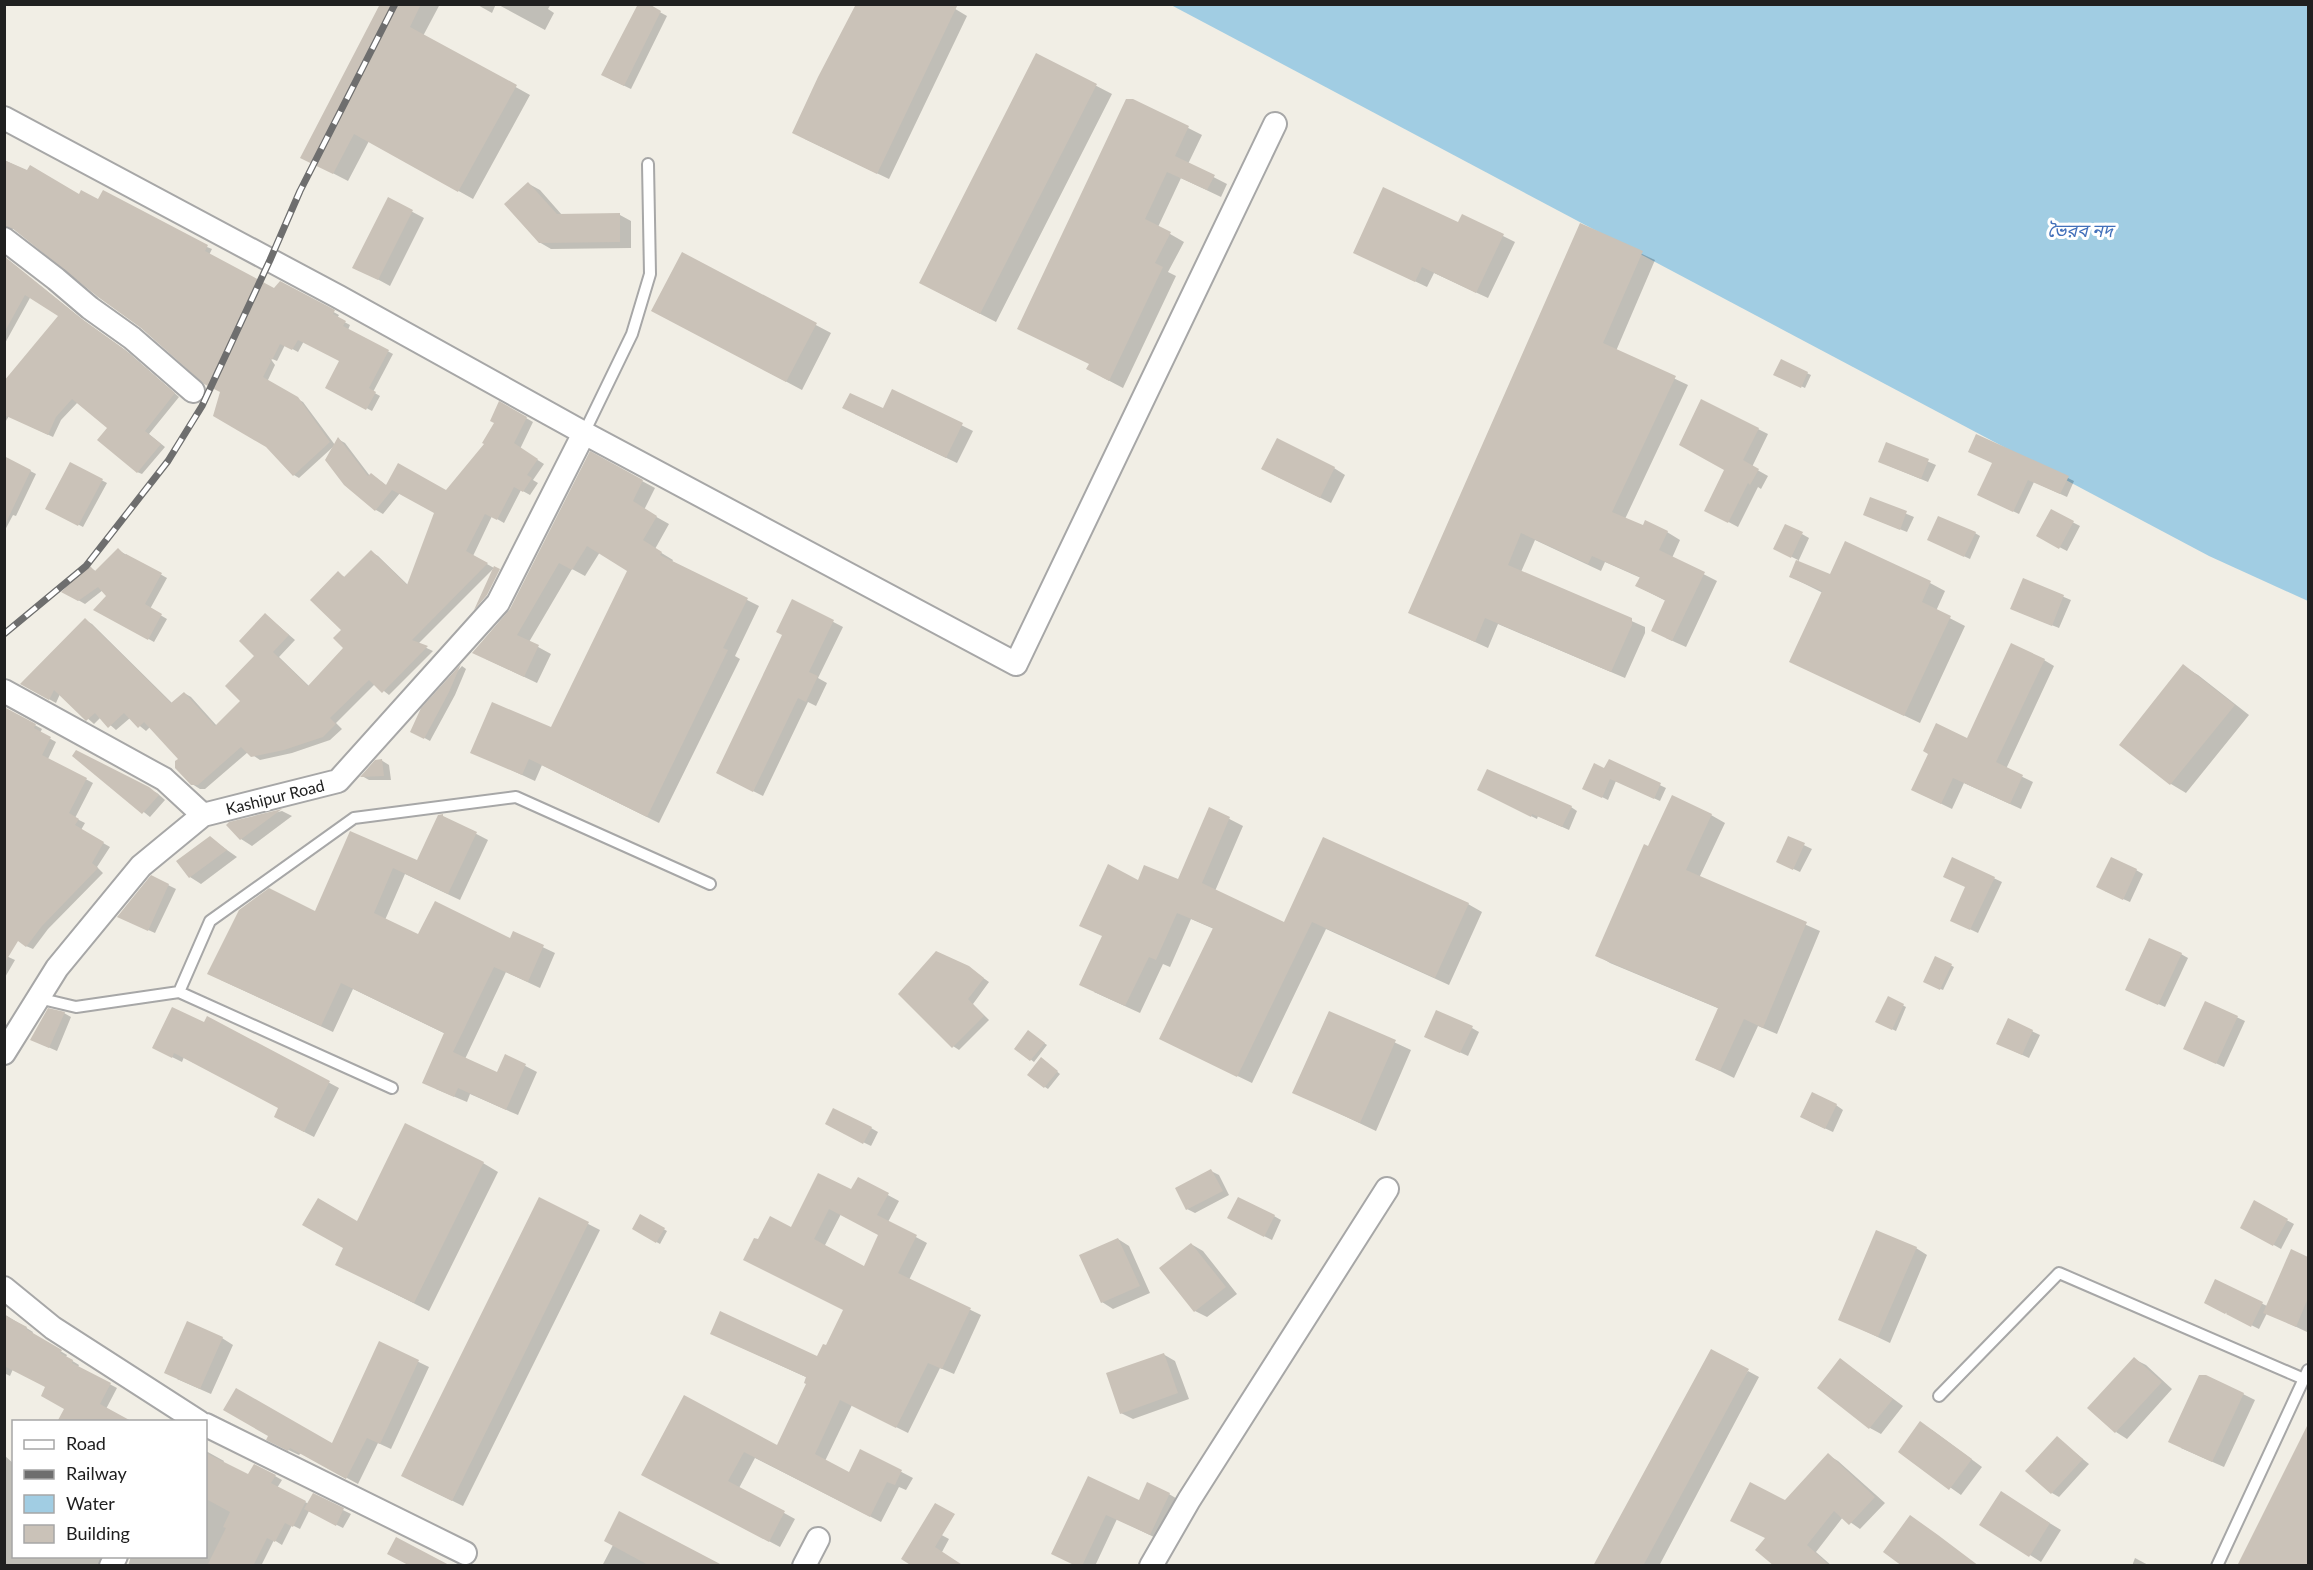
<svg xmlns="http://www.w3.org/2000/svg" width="2313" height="1570" viewBox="0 0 2313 1570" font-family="Lato,'Noto Sans Bengali',sans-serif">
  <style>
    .water { fill: #a1cde3 }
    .shadow { fill: #0003; fill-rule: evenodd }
    .building { fill: #cac2b8; fill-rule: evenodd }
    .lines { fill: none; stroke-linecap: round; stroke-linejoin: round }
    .service-casing { stroke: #a7a7a7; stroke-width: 14 }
    .minor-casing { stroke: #a7a7a7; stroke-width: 26 }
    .service { stroke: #fff; stroke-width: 10 }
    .minor { stroke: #fff; stroke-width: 22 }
    .rail-casing { stroke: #6e6e6e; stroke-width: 7 }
    .rail { stroke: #fff; stroke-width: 4.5; stroke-dasharray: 14; stroke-linecap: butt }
    .labels { text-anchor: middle; stroke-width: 6; stroke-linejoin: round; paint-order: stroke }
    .street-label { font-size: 16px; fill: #202020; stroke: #fff }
    .water-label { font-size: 18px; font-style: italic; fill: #4270ba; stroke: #fff }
  </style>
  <rect width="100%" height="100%" fill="#f1eee5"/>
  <path class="water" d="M1171 5H2308V601L2209 556Z"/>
  <path class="shadow" d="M381 4H440L423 36 530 95 473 199 369 141 348 181 317 165Z
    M476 4H496L492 13Z
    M497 4H551L548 9 554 13 545 30Z
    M645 4 667 16 631 89 610 79Z
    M947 4 967 16 889 179 805 139Z
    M1037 55 1112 94 996 322 936 291Z
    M1133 100 1202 135 1188 164 1227 184 1221 197 1181 178 1158 227 1184 242 1168 272 1176 276 1123 388 1102 377 1091 364Z
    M4 160 80 196 99 201 104 192 207 247 212 249 209 255 274 290 281 283 339 315 337 318 350 325 348 330 393 354 373 392 380 396 372 411 327 387 341 361 304 341 298 352 285 345 277 361 270 358 275 365 267 382 303 402 335 445 338 439 345 443 370 476 371 474 387 486 446 491 487 444 496 423 500 403 533 422 520 449 544 464 533 480 538 483 530 495 521 490 504 523 492 516 473 556 494 568 418 644 433 651 389 695 375 684 336 723 342 729 330 740 292 753 260 760 248 752 205 789H200L192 784 180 759 150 727 146 731 130 718 116 730 101 717 94 724 60 694 56 703 22 684 85 620 92 624 173 704 184 693 191 697 217 726 242 701 266 615 295 640 279 657 309 686 345 648 338 573 346 578 371 552 378 556 409 586 435 512 400 493 383 514 376 510 334 446 299 478 294 475 222 392 142 327 16 229H4Z
    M529 184 540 190 562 215H620L631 221V248L551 249 539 242Z
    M388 199 424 218 390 286 366 273Z
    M1463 216 1515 242 1488 298 1434 273 1427 287 1366 258 1459 224Z
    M1580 225 1655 260 1616 351 1688 385 1625 519 1644 527 1667 532 1680 540 1672 558 1717 581 1686 647 1666 638V601L1637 586 1641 578 1605 562 1601 571 1535 540 1521 572 1645 627V633L1625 678 1498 624 1488 648 1410 612Z
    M682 254 831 333 802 390 668 319Z
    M4 257 88 324 129 353 179 397 149 434 165 447 142 474 137 472 109 428 78 402 61 420 53 437 9 416 4 424V383L60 315 31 296 4 345Z
    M1781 361 1811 375 1805 388 1775 374Z
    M893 391 973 431 957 463 855 414 883 410Z
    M1758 429 1768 434 1752 467 1768 476 1761 489 1758 487 1738 527 1706 510Z
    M1887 444 1936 465 1928 482 1887 465Z
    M590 453 655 488 644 510 669 524 655 549 673 560 672 562 759 606 735 656 740 659 659 823 542 765 535 781 472 752 551 729 629 571 600 552 585 576 572 569 529 642 551 654 537 683 486 659Z
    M4 457 36 474 16 516 13 515 4 532Z
    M1994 463 2068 478 2074 481 2067 497 2034 482 2019 514 1985 498Z
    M71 464 107 483 83 527 47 508Z
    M1334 468 1345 475 1331 503 1274 475Z
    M1871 499 1914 517 1907 532 1872 518Z
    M2051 511 2080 526 2067 551 2038 536Z
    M1975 533 1980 536 1970 559 1934 542Z
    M1802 534 1809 538 1798 562 1830 576 1930 583 1945 591 1936 611 1965 626 1920 723 1791 662 1823 593 1791 577 1798 560 1782 552Z
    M118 550 167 578 150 609 167 619 154 642 95 609 108 596 103 590 85 604 64 592 89 567 97 572Z
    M2024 580 2071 600 2059 628 2019 612Z
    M793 601 843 627 818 678 827 683 816 706 808 702 763 796 727 778 784 635Z
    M2044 660 2054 666 2006 769 2033 782 2021 809 1964 783 1952 809 1913 790 1968 740Z
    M462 666 466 669 455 695 430 741 412 731 423 709Z
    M2183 666 2198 675 2249 715 2186 793 2171 784 2121 744Z
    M4 708 42 729 40 733 56 742 48 759 93 783 75 818 85 823 81 830 110 847 97 867 103 873 48 929 33 949 26 946Z
    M74 756 157 793 165 800 150 817Z
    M381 760 389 765 391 780H369L362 776Z
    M1609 761 1666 788 1660 801 1616 781 1608 800 1590 791Z
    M1485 793 1571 807 1577 811 1569 830 1538 816 1537 819Z
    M1210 809 1243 826 1215 891 1285 924 1468 904 1482 912 1449 985 1326 929 1252 1083 1161 1039 1214 929 1191 919 1170 967 1163 964 1140 1013 1094 992 1139 882 1179 881Z
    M282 811 292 816 252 846 241 839 230 824Z
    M1711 815 1725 823 1699 878 1820 931 1777 1034 1758 1026 1734 1078 1696 1059 1720 1009 1610 963 1597 955 1649 848Z
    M442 816 488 840 460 900 405 874 385 920 419 936 510 940 513 933 555 953 540 988 506 972 465 1059 498 1074 506 1056 537 1072 518 1115 470 1094 467 1102 436 1089 446 1034 353 989 333 1032 221 980 316 913 351 833 418 862Z
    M210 838 237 857 201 884 190 877Z
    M1789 838 1812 849 1800 872 1785 865Z
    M1953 859 2002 882 1978 933 1959 924 1967 887Z
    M2136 870 2143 874 2130 902 2105 891Z
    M168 885 176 889 155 933 126 920Z
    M2181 954 2188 958 2165 1007 2134 993Z
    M4 955 15 960 4 979Z
    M1936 958 1954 967 1943 990 1925 982Z
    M975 972 989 982 973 1004 989 1020 959 1050 953 1046Z
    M1888 998 1906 1007 1896 1031 1877 1022Z
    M2206 1003 2245 1021 2224 1067 2192 1052Z
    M1329 1012 1411 1050 1376 1131 1294 1092Z
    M64 1013 71 1017 57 1051 39 1043Z
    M208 1018 339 1088 314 1137 285 1122 280 1108 184 1057 182 1062 164 1053 205 1024Z
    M2009 1020 2040 1035 2029 1058 2005 1047Z
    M1472 1028 1479 1032 1468 1056 1433 1040Z
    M1031 1034 1047 1045 1034 1062 1016 1048Z
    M1044 1061 1060 1074 1048 1089 1045 1087Z
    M1836 1105 1843 1110 1833 1132 1809 1121Z
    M834 1128H871L878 1132 871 1146Z
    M483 1163 498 1172 429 1311 352 1272 357 1223Z
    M1211 1171 1219 1175 1229 1195 1195 1213 1187 1209Z
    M858 1179 899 1201 888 1222 927 1243 909 1280 981 1315 954 1374 940 1368 908 1433 852 1405 825 1461 849 1474 861 1451 913 1478 906 1490 899 1487 881 1522 755 1458 739 1488 795 1519 780 1547 654 1480 685 1397 777 1447 808 1383V1378L723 1339 818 1358 827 1348 845 1310 759 1241 792 1229 852 1191ZM841 1214 880 1235 865 1268 824 1247Z
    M539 1199 600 1230 463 1506 414 1482Z
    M2255 1203 2294 1224 2281 1249 2242 1227Z
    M641 1216 667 1231 660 1244 634 1229Z
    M1274 1216 1281 1220 1272 1240 1236 1222Z
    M1118 1239 1129 1246 1150 1293 1113 1309 1102 1302Z
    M1191 1244 1203 1251 1237 1294 1207 1317 1195 1311Z
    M1916 1248 1927 1255 1890 1343 1840 1319Z
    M2292 1251 2308 1259 2307 1332 2267 1313 2259 1329 2213 1306 2216 1281 2267 1306Z
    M4 1314 33 1332 32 1334 67 1355 66 1357 79 1365 78 1367 117 1388 106 1409 66 1408 47 1386 13 1369 10 1376 4 1373Z
    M222 1338 233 1345 211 1394 177 1379Z
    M380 1343 429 1367 391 1449 378 1443 358 1484 301 1453 299 1455 278 1445 270 1435 333 1445Z
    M1163 1354 1175 1361 1189 1399 1133 1419 1121 1413Z
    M2134 1359 2146 1365 2172 1389 2127 1439 2116 1432Z
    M1841 1360 1903 1406 1881 1434 1870 1428Z
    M1748 1371 1759 1377 1659 1566H1598Z
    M2243 1394 2255 1400 2224 1467 2181 1448Z
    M2308 1428V1566H2239Z
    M1932 1430 1982 1467 1961 1495 1900 1452Z
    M2057 1438 2089 1464 2059 1497 2052 1493Z
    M206 1451 224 1461 223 1463 249 1476H275L282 1480 277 1488 309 1504 313 1495 351 1514 343 1528 309 1511 300 1529 292 1525 282 1545 274 1540 261 1566H128L131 1556H206Z
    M4 1455 14 1464V1556H110L105 1566H4Z
    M1828 1455 1838 1461 1885 1503 1860 1529 1843 1517 1816 1552 1832 1566H1776L1767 1538 1785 1502Z
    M1089 1478 1139 1502 1169 1494 1179 1500 1160 1540 1117 1519 1095 1566H1077Z
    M2012 1500 2061 1530 2041 1562 2030 1555Z
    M923 1525 949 1539 942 1552 915 1566Z
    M613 1545 720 1566H602Z
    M2135 1558 2150 1566H2132Z"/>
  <path class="building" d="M380 4H421L410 27 517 85 458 192 354 134 333 174 300 158Z
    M638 4H649L661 11 624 86 601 75Z
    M856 4H958L877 174 792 133 818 77Z
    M1036 53 1097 84 980 314 919 283Z
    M1126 99H1133L1189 126 1175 156 1215 175 1207 190 1167 172 1145 219 1171 232 1155 263 1163 267 1109 381 1086 369 1089 364 1017 329Z
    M4 160 27 170 30 165 79 194 81 190 98 199 103 190 208 245 205 251 274 288 280 281 335 310 333 314 346 321 343 326 389 350 369 388 376 392 366 410 325 388 339 361 298 340 292 350 280 344 272 360 269 358 271 361 263 377 298 397 330 442 293 476 266 447 213 416 220 392 204 384 141 328 98 297 12 228 4 226Z
    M528 182 557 214 620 213V242L539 243 504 204Z
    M1383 187 1458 222 1462 214 1504 234 1476 293 1422 267 1415 282 1353 253Z
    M388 197 413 210 378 280 352 268Z
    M1580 223 1643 251 1603 343 1676 376 1612 512 1643 525 1645 520 1668 531 1659 550 1705 572 1672 641 1651 631 1665 600 1635 586 1640 577 1592 556 1588 564 1521 533 1508 565 1632 618V625L1611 672 1485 618 1475 642 1408 613Z
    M682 252 817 323 786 382 651 311Z
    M4 256 82 319 124 349 175 393 145 431 161 444 137 473 97 440 107 428 72 399 56 417 48 435 4 415V381L58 316 25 295 4 333Z
    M1781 359 1808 372 1801 388 1773 375Z
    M892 389 963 423 946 458 842 408 850 393 883 408Z
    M1701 399 1759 428 1743 460 1759 469 1750 485 1748 483 1728 523 1704 511 1724 470 1679 445Z
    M499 401 527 417 514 443 538 459 527 475 532 478 523 492 514 487 497 520 485 514 466 551 488 563 412 640 428 646 382 693 369 680 330 718 336 724 323 737 284 750 251 757 241 747 198 785H191L175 768V761L178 759 144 722 138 728 124 713 108 728 95 713 86 721 54 690 49 700 20 684 85 618 171 703 184 692 215 726 240 701 225 686 254 656 239 641 265 613 289 635 273 652 308 686 343 648 333 638 341 630 310 600 338 571 344 577 371 550 407 585 434 513 392 490 375 511 344 485 325 460 338 437 368 476 371 473 386 485 398 463 446 490 484 444 482 443 494 423 490 421Z
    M1976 434 2069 476 2060 494 2028 480 2013 512 1977 495 1992 463 1968 452Z
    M1277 438 1335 467 1320 498 1261 469Z
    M1886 442 1929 459 1921 479 1878 462Z
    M590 451 643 480 633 501 657 516 643 540 662 552 660 555 748 598 723 648 728 650 647 817 529 759 522 775 470 753 492 702 551 727 627 571 587 546 572 570 559 563 517 635 539 645 524 677 472 653 510 609Z
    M4 456 31 470 4 527Z
    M70 462 103 479 78 526 45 509Z
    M1870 497 1907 511 1900 530 1863 515Z
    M2051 509 2074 521 2059 549 2036 536Z
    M1938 516 1976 532 1964 557 1927 540Z
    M1785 524 1803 532 1791 558 1773 549Z
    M1845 541 1931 581 1922 602 1951 616 1904 716 1789 662 1822 591 1789 577 1796 560 1830 574Z
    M118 548 125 555 126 554 162 573 145 604 162 614 148 640 93 610 106 596 98 587 78 601 61 592 89 565 95 571Z
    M494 566 500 569 487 595 474 610Z
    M2023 578 2064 595 2052 626 2010 609Z
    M792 599 834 620 809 672 818 676 806 702 798 698 753 792 716 773 782 635 776 632Z
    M2011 643 2045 659 1996 762 2023 775 2010 804 1953 778 1941 804 1911 790 1928 754 1923 751 1936 723 1967 738Z
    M461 664 449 692 424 739 410 732 421 708Z
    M2183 664 2235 705 2170 785 2119 745Z
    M4 707 36 724 34 728 51 737 42 755 87 778 69 813 79 819 75 825 104 842 92 863 98 868 42 926 26 947 18 941 4 964Z
    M76 750 149 787 159 795 142 814 72 756Z
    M382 759 384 776 360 777 375 760Z
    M1609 759 1661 783 1654 799 1610 779 1602 798 1582 789 1594 763 1604 768Z
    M1487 769 1572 806 1562 827 1532 814 1531 817 1477 790Z
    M1672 795 1712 814 1686 870 1807 922 1763 1028 1744 1019 1720 1071 1695 1060 1718 1008 1595 956 1644 844 1648 846Z
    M1209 807 1230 817 1202 883 1284 922 1323 837 1469 903 1435 978 1312 922 1237 1077 1159 1039 1213 928 1177 913 1156 960 1149 957 1125 1006 1079 985 1102 936 1079 926 1108 864 1138 880 1144 865 1178 879Z
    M282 809 240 840 226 825 229 822Z
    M443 814V816L477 832 448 894 393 868 374 913 418 934 435 901 510 938 513 931 544 945 528 982 494 967 453 1052 497 1072 505 1054 526 1064 506 1110 458 1088 454 1097 422 1083 444 1033 341 983 321 1026 207 974 239 910 269 888 315 911 350 831 417 860 438 815Z
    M210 836 227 850 189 878 176 861Z
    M1788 836 1805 843 1793 870 1776 862Z
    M1952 857 1995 877 1970 930 1950 921 1965 887 1943 877Z
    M2111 857 2137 869 2123 900 2096 887Z
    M151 875 169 884 148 931 117 917Z
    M2149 938 2182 953 2158 1005 2125 990Z
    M936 951 969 966 984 978 968 999 984 1016 952 1048 898 994Z
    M1935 956 1952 964 1940 990 1923 982Z
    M1888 996 1904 1004 1892 1030 1875 1022Z
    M2205 1001 2238 1016 2216 1064 2183 1049Z
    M172 1007 204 1022 207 1016 330 1081 304 1132 274 1117 278 1108 174 1053 172 1058 152 1048Z
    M48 1008 65 1012 49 1048 30 1040Z
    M1436 1010 1473 1026 1460 1053 1424 1037Z
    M1329 1011 1396 1040 1360 1123 1292 1093Z
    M2008 1018 2033 1030 2022 1055 1996 1044Z
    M1028 1030 1045 1043 1030 1061 1014 1049Z
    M1041 1057 1058 1071 1044 1088 1027 1075Z
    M1812 1092 1837 1104 1825 1129 1800 1117Z
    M833 1108 872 1127 863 1144 825 1124Z
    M405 1123 484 1162 414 1303 335 1265 343 1248 302 1225 318 1198 357 1221Z
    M1211 1169 1223 1191 1186 1210 1175 1188Z
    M818 1173 851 1189 858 1177 889 1193 877 1215 917 1235 898 1273 971 1308 942 1369 928 1363 896 1428 840 1400 815 1454 849 1472 860 1449 902 1470 895 1485 887 1482 870 1517 744 1452 728 1481 785 1511 769 1542 641 1475 684 1395 777 1445 806 1384 804 1383 806 1377 710 1334 720 1311 817 1356 823 1344 826 1345 843 1310 743 1260 754 1238 758 1239 770 1216 791 1227ZM829 1209 878 1235 864 1266 814 1239Z
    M539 1197 589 1222 452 1501 401 1476Z
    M1238 1197 1275 1215 1264 1237 1227 1218Z
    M2254 1200 2288 1219 2273 1246 2240 1228Z
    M640 1214 665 1228 656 1243 632 1229Z
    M1876 1230 1917 1247 1878 1337 1838 1320Z
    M1118 1238 1140 1286 1101 1303 1079 1255Z
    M1191 1243 1226 1287 1194 1312 1159 1268Z
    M2291 1249 2308 1257V1298L2296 1327 2263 1313Z
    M2215 1279 2263 1302 2251 1327 2226 1314 2229 1310 2225 1314 2204 1303Z
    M4 1315 27 1327 26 1329 62 1350 60 1353 73 1360 72 1363 111 1383 100 1404 133 1422H57L64 1409 41 1396 45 1387 4 1366Z
    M187 1321 223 1337 200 1389 164 1373Z
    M379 1341 419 1360 380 1444 367 1438 346 1479 290 1448 288 1451 266 1440 268 1436 223 1410 236 1388 332 1443Z
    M1711 1349 1749 1369 1643 1566H1593Z
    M1164 1353 1178 1393 1120 1414 1106 1373Z
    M2134 1357 2162 1382 2115 1433 2087 1408Z
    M1840 1358 1893 1399 1869 1429 1817 1388Z
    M2199 1375H2206L2244 1393 2212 1462 2168 1442Z
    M1920 1421 1972 1459 1949 1490 1898 1452Z
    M2308 1424V1566H2237Z
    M2057 1436 2083 1459 2051 1494 2025 1471Z
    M206 1453 248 1474 254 1464 276 1475 271 1483 306 1501 293 1527 285 1523 275 1542 267 1538 253 1566H207L226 1528 223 1527 230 1512 206 1499Z
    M1828 1453 1875 1497 1849 1525 1834 1511 1807 1545 1830 1566H1774L1755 1550 1765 1538 1730 1521 1750 1482 1785 1500Z
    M1088 1476 1139 1500 1147 1482 1170 1493 1150 1535 1106 1515 1082 1566H1076L1051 1554Z
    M2001 1491 2050 1523 2029 1557 1979 1525Z
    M313 1493 344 1508 336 1526 304 1509Z
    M935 1503 955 1514 935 1547 964 1566H912L901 1559Z
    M619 1511 724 1566H650L604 1541Z
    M1910 1515 1938 1535 1979 1566H1902L1883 1552Z
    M396 1537 451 1566H410L387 1554Z"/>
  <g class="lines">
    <g class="service-casing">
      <path id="service" d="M584 433 632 334 650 274 648 164
        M179 992 392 1088
        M38 998 76 1007 179 992 210 921 354 818 516 797 710 884
        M1939 1396 2059 1273 2304 1379
        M2217 1566 2308 1370"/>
    </g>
    <g class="minor-casing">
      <path id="minor" d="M4 118 339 297 584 433 1016 664 1275 124
        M4 239 56 279 90 308 132 338 193 391
        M4 691 164 779 203 815
        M4 1053 57 968 141 866 203 815 338 781 498 603 584 433
        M4 1288 53 1328 199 1422
        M206 1425 465 1553
        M111 1566 116 1556
        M804 1566 818 1539
        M1151 1566 1189 1500 1387 1189"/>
    </g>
    <use href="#service" class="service"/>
    <use href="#minor" class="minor"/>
    <g class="rail-casing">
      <path id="rail" d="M4 634 86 566 168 461 202 406 270 260 300 191 395 4"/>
    </g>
    <use href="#rail" class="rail"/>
  </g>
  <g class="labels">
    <g class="street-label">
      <text transform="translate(275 797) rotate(-14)" y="6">Kashipur Road</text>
    </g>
    <g class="water-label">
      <text x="2080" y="237">ভৈরব নদ</text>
    </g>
  </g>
  <rect width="2313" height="1570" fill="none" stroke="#202020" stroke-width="12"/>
  <rect x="12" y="1420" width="195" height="138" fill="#ffffff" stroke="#a6a6a6" stroke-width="1.5"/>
  <rect x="24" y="1440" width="30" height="9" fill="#ffffff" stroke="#a6a6a6" stroke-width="1.5"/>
  <text x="66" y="1450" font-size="18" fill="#202020">Road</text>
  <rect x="24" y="1470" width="30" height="9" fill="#6e6e6e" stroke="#a6a6a6" stroke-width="1.5"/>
  <text x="66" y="1480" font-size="18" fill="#202020">Railway</text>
  <rect x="24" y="1495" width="30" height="18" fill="#a1cde3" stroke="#a6a6a6" stroke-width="1.5"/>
  <text x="66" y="1510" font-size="18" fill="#202020">Water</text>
  <rect x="24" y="1525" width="30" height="18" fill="#cac2b8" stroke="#a6a6a6" stroke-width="1.5"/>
  <text x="66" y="1540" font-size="18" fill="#202020">Building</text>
</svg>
